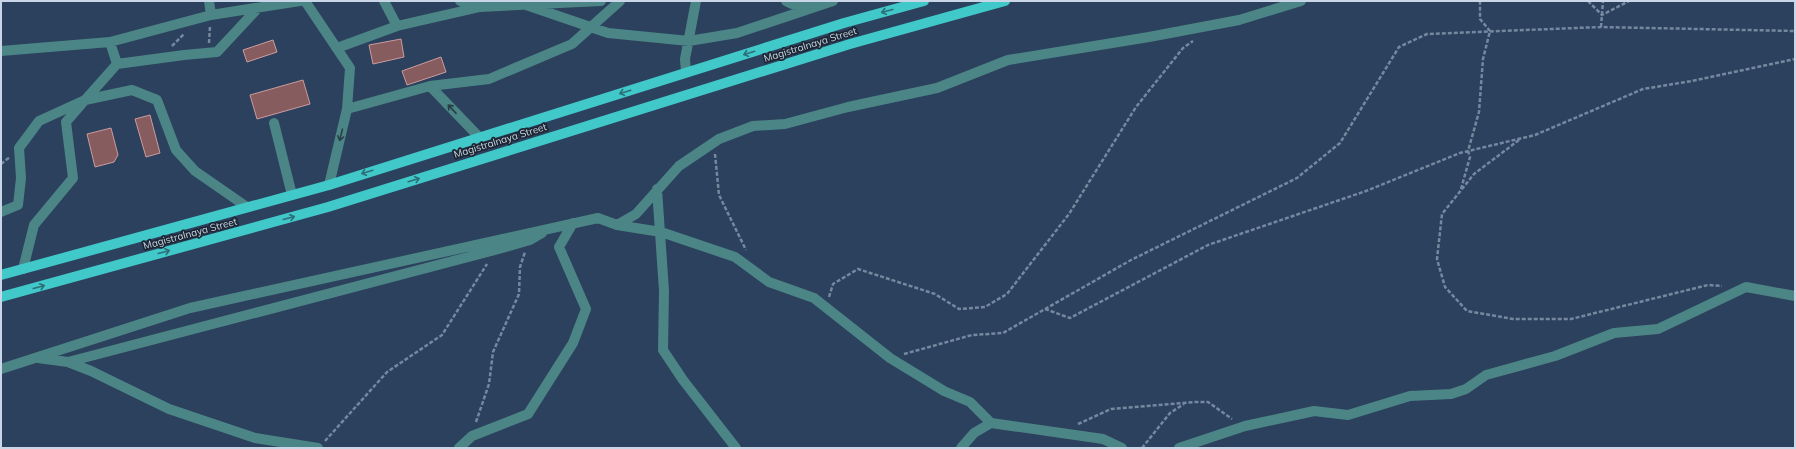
<svg xmlns="http://www.w3.org/2000/svg" width="1796" height="449" viewBox="0 0 1796 449" font-family="Mulish,sans-serif">
  <style>
    .building { fill: #875c5e; stroke: #cb9c9e }
    .lines { fill: none; stroke-linecap: round; stroke-linejoin: round }
    .path { stroke: #75889f; stroke-width: 2.5; stroke-dasharray: 4 2; stroke-linecap: butt }
    .minor { stroke: #4c8585; stroke-width: 10 }
    .major { stroke: #41c8c9; stroke-width: 10 }
    .oneway { stroke: #2d6f77 }
    .oneway2 { stroke: #293e48 }
    .labels { text-anchor: middle; stroke-width: 3.5; stroke-linejoin: round; paint-order: stroke }
    .street-label { font-size: 10px; fill: #c8d6e7; stroke: #1d2734 }
  </style>
  <rect width="100%" height="100%" fill="#2b415e"/>
  <path class="building" d="M401 39 404 57 373 64 369 45Z
    M273 40 277 52 247 62 243 50Z
    M441 57 446 72 407 85 402 71Z
    M303 80 310 104 257 119 250 95Z
    M150 115 160 153 146 157 135 119Z
    M111 128 118 155 114 162 95 167 87 134Z"/>
  <g class="lines">
    <path class="path" d="M1588 1 1602 15 1629 1
      M1601 27 1603 1
      M209 43 210 26
      M172 46 184 34
      M1519 140 1474 174 1442 214 1437 259 1445 287 1467 311 1513 319H1571L1708 285 1722 286
      M715 154 719 195 746 250
      M1 164 10 157
      M1461 189 1470 157 1468 151 1479 112 1483 59 1490 31 1480 19V1
      M829 297 833 284 858 269 935 294 959 309 985 307 1007 294 1069 214 1136 107 1183 48 1193 41
      M1045 309 1070 318 1208 245 1366 191 1460 153 1535 135 1643 89 1692 81 1795 59
      M904 354 972 335 1003 333 1131 260 1297 178 1340 143 1399 47 1427 34 1601 27 1795 31
      M476 422 489 384 493 352 519 294 520 267 525 252
      M1078 424 1111 409 1195 402H1208L1232 419
      M325 441 387 372 442 335 487 264
      M1142 448 1170 413 1184 404"/>
    <path class="minor" d="M209 1 211 15
      M305 1 350 68 347 109
      M384 1 397 26
      M460 1 480 7 601 1
      M786 1 792 4 814 5
      M526 5 608 33 689 41 737 33 833 1
      M110 42 117 64
      M337 48 397 26 480 7
      M1 51 110 42 211 15 300 1
      M686 72 685 59 696 1
      M430 86 489 79 572 44 620 1
      M274 123 292 195
      M329 185 347 109 430 86 479 137
      M657 189 664 291 663 350 683 380 736 448
      M1 212 18 205 21 178 19 148 39 121 85 100 117 64 184 55 217 52 258 8
      M617 225 636 214 679 166 719 139 753 126 785 124 848 107 937 88 1008 60 1149 37 1239 20 1301 1
      M23 269 34 225 73 178 66 122 85 100 132 90 157 100 176 150 195 171 247 207
      M38 358 68 362 91 371 169 409 255 438 318 448
      M68 362 495 250 530 240 542 233
      M1 369 190 308 598 218 617 225 661 232 735 257 769 282 814 298 890 358 944 391 970 402 991 423 1103 439 1122 448
      M459 448 472 436 528 414 573 343 586 309 559 247 573 223
      M961 448 974 433 991 423
      M1179 448 1245 426 1296 415 1314 411 1348 415 1410 396 1451 394 1466 389 1486 375 1555 356 1614 333 1658 329 1746 287 1795 296"/>
    <path class="major" d="M1 275 329 185 844 23 924 1
      M1 297 328 207 850 44 1005 1"/>
  </g>
  <defs><path id="oneway-shaft" d="M-6 0H5M1.5-3L5.5 0L1.5 3" fill="none" stroke-width="1.6" stroke-linecap="round" stroke-linejoin="round"/></defs>
  <g class="oneway">
    <use href="#oneway-shaft" transform="translate(887 11) rotate(165)"/>
    <use href="#oneway-shaft" transform="translate(749 53) rotate(163)"/>
    <use href="#oneway-shaft" transform="translate(625 92) rotate(163)"/>
    <use href="#oneway-shaft" transform="translate(367 172) rotate(163)"/>
    <use href="#oneway-shaft" transform="translate(414 180) rotate(-17)"/>
    <use href="#oneway-shaft" transform="translate(289 218) rotate(-15)"/>
    <use href="#oneway-shaft" transform="translate(164 252) rotate(-15)"/>
    <use href="#oneway-shaft" transform="translate(39 287) rotate(-15)"/>
  </g>
  <g class="oneway2">
    <use href="#oneway-shaft" transform="translate(452 109) rotate(-133)"/>
    <use href="#oneway-shaft" transform="translate(341 135) rotate(104)"/>
  </g>
  <g class="labels">
    <g class="street-label">
      <text transform="translate(810 44) rotate(-17)" y="4">Magistralnaya Street</text>
      <text transform="translate(500 140) rotate(-17)" y="4">Magistralnaya Street</text>
      <text transform="translate(190 233) rotate(-15)" y="4">Magistralnaya Street</text>
    </g>
  </g>
  <rect width="1796" height="449" fill="none" stroke="#c8d6e7" stroke-width="4"/>
</svg>
